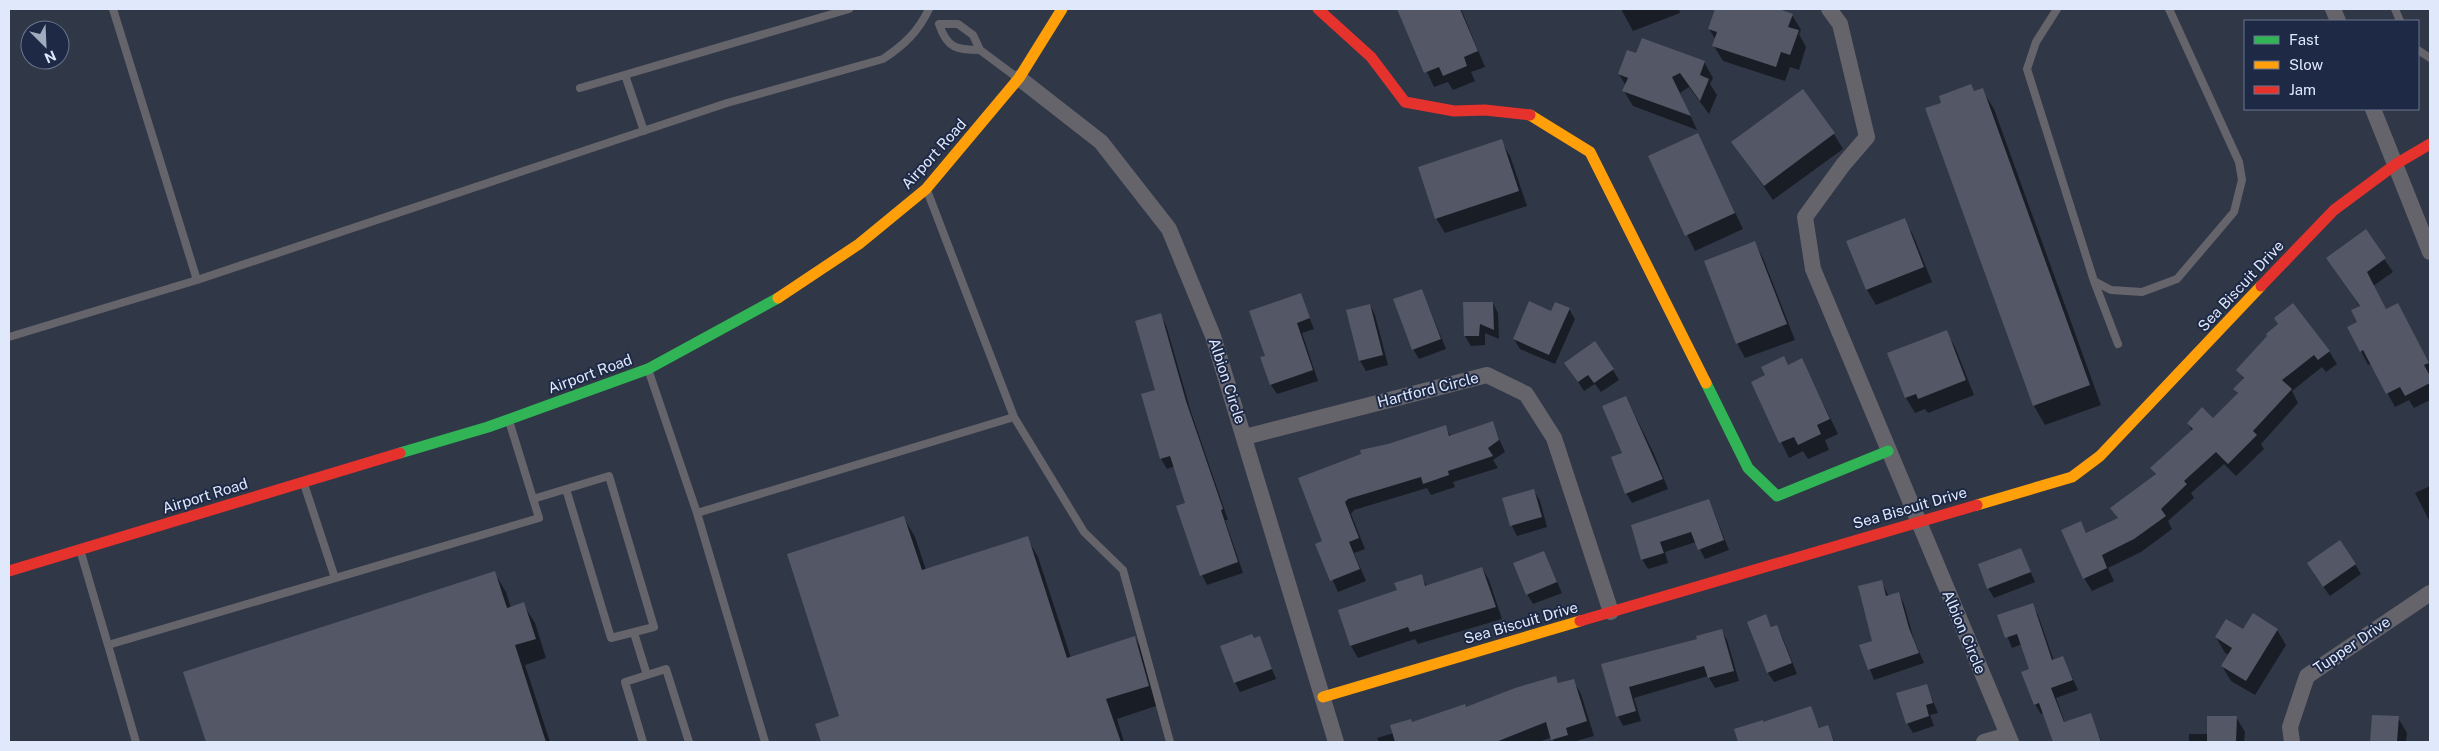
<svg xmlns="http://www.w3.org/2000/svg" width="2439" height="751" viewBox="0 0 2439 751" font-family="'Public Sans',sans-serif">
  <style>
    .shadow { fill: #0007 }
    .building { fill: #545765 }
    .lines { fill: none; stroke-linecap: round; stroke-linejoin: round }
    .lane { stroke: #66646b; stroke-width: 8 }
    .street { stroke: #66646b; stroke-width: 16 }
    .fast { stroke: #30b455; stroke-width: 11 }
    .slow { stroke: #ff9f0a; stroke-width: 11 }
    .jam { stroke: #e5322d; stroke-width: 11 }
    .labels { text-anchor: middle; stroke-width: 4; stroke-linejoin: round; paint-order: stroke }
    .street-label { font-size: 15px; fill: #e0e9fc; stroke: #1d2945 }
  </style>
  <rect width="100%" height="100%" fill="#303747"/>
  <path class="shadow" d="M1406 9H1461L1485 67 1471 72 1475 81 1453 90 1448 82 1434 87 1399 12Z
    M1621 9H1679L1680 13 1633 31Z
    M1716 9H1775L1792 15 1801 30 1799 34 1806 47 1799 70 1790 67 1785 81 1723 61 1714 46 1716 40 1709 29Z
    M1704 62 1713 78 1710 84 1717 95 1709 114 1689 87 1680 93 1697 130 1633 106 1624 91 1626 86 1619 74Z
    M1982 90 1994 109 2101 405 2045 425 2034 406 1927 109Z
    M1834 134 1843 149 1773 200 1733 142Z
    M1698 135 1743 229 1695 251 1650 157Z
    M1501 141 1510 156 1527 206 1445 233 1436 218Z
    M1904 220 1913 235 1932 282 1876 305 1867 290 1848 242Z
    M2365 231 2393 272 2373 286 2386 310 2405 318 2430 366V400L2414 408 2409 400 2395 407 2371 363 2368 365 2361 351 2359 323 2360 307 2327 258Z
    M1755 243 1763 258 1795 340 1745 358 1737 343Z
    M1422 290 1446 349 1419 359 1413 349Z
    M1300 295 1314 329 1302 333 1318 381 1277 394 1271 385 1266 357Z
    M1493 303 1498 313 1499 339 1485 333V345L1471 346 1465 336Z
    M1370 305 1375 315 1388 365 1366 371 1360 361 1347 311Z
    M1569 309 1575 319 1555 364 1520 349 1514 339 1551 313Z
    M1160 315 1166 325 1191 412 1228 520H1225L1243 573 1207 585 1202 575 1187 504 1175 466 1167 469 1161 459 1142 395 1157 391Z
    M1946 332 1955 347 1974 395 1928 413 1925 409 1915 413 1906 398 1889 354Z
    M2329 351 2337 364 2326 372 2322 367 2292 391 2298 403 2261 444 2264 449 2236 476 2224 464 2191 493 2194 498 2168 521 2172 529 2141 552 2108 568 2114 581 2092 591 2084 578 2080 522 2087 534 2119 520 2112 508 2156 476 2152 468 2192 431 2188 423 2213 420 2238 394 2235 389 2244 380 2238 370Z
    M1802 360 1838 434 1825 440 1829 450 1808 459 1803 451 1789 458 1752 382Z
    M1566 363 1613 370 1619 380 1601 392 1595 384 1584 391Z
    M1626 397 1654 454 1668 489 1632 503 1626 493 1624 454Z
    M1492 423 1505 452 1493 460 1498 468 1453 482 1455 487 1431 495 1427 488 1354 510 1351 514 1365 549 1354 553 1366 581 1338 592 1317 545 1324 542 1299 479 1445 426 1451 437Z
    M2430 486V522L2415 493Z
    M1534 491 1540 501 1547 527 1517 536 1512 526Z
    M1709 500 1729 550 1705 559 1696 542 1665 552 1668 563 1648 569 1642 559 1632 525Z
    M904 518 915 537 926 570 1027 538 1038 557 1071 658 1135 638 1146 657 1159 705 1117 719 1124 742H822L817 725 841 717Z
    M2021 549 2035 582 1994 598 1988 588Z
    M1544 552 1562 593 1533 604 1527 594Z
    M2355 564 2361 574 2330 596 2314 574Z
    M1482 568 1489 580 1502 619 1418 644 1415 639 1358 658 1351 646 1340 610 1398 591 1421 576 1427 587Z
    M494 572 506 592 511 608 523 604 535 623 546 658 525 665 550 742H207L185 673Z
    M1881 581 1889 597 1899 594 1904 604 1914 640 1924 663 1874 680 1861 646 1874 642Z
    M2032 605 2038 615 2054 661 2063 657 2078 690 2056 698 2065 723 2090 715 2102 742H2054L2044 713 2041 714 2035 704 2030 670 2022 644 2012 648 1999 616Z
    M1766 616 1772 628 1776 626 1782 636 1797 674 1774 682 1768 673Z
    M1721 630 1727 640 1739 681 1715 688 1708 676 1634 698 1641 721 1623 726 1618 716 1603 665 1698 639Z
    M2277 630 2286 645 2255 695 2231 681 2222 666 2229 655 2225 653 2216 637 2244 631Z
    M1259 638 1276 679 1240 692 1235 682 1254 639Z
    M1555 678 1559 684 1573 680 1581 694 1594 736 1573 742H1554L1552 737 1539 742H1379L1377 738 1394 733 1412 723 1466 708Z
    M1926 685 1938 713 1930 715 1934 726 1913 733 1907 723Z
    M1810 707 1820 729 1827 726 1835 742H1740L1736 730 1763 723Z
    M2373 716 2398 718 2407 733 2406 742H2371Z
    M2236 717 2245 732 2244 742H2189V734H2208Z"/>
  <path class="building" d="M1397 9H1460L1478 51 1464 57 1467 66 1443 76 1439 67 1424 73Z
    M1715 9H1779L1793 14 1788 27 1799 30 1790 55 1781 52 1776 67 1712 46 1717 32 1708 29Z
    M1642 38 1705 61 1700 75 1709 79 1700 101 1680 73 1672 77 1691 116 1622 91 1628 78 1618 74 1627 50 1636 53Z
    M1971 84 1974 91 1983 88 2090 385 2033 406 1925 108 1941 103 1939 96Z
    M1803 89 1835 133 1764 186 1731 142Z
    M1698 133 1735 213 1685 236 1648 156Z
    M1502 139 1519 191 1435 219 1418 167Z
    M1905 218 1924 267 1866 290 1846 241Z
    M2366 229 2386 258 2367 272 2386 309 2398 303 2429 363 2424 365 2430 376V383L2405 396 2400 387 2386 394 2363 350 2360 352 2347 327 2357 322 2351 310 2360 306 2326 258Z
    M1755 241 1787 324 1736 344 1704 261Z
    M1422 289 1441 339 1412 350 1393 299Z
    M1301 293 1310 318 1297 323 1313 370 1270 385 1260 357 1265 356 1249 311Z
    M1529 301 1551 311 1555 302 1570 308 1549 355 1513 339Z
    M1463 302H1493L1494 330 1480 324 1479 336H1464Z
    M2293 303 2330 351 2318 360 2314 355 2282 380 2292 389 2253 431 2257 435 2228 464 2216 452 2184 481 2187 484 2161 509 2166 516 2134 539 2102 555 2107 568 2083 579 2061 530 2081 521 2086 533 2118 518 2110 508 2156 474 2150 468 2193 429 2187 423 2202 407 2213 418 2238 393 2233 389 2244 378 2236 370 2267 336 2266 334 2278 324 2274 318Z
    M1370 304 1383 355 1359 361 1346 310Z
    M1161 313 1186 401 1223 509 1221 510 1238 562 1200 576 1176 506 1185 503 1170 456 1160 459 1141 394 1155 390 1135 321Z
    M1947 330 1966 380 1918 399 1916 394 1905 398 1887 353Z
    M1595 341 1614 369 1594 383 1588 375 1578 382 1564 363Z
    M1784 356 1788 365 1802 358 1830 419 1817 425 1821 434 1798 445 1794 437 1779 443 1751 382 1765 375 1761 367Z
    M1626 396 1663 479 1625 494 1611 457 1622 453 1602 406Z
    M1493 421 1499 440 1488 448 1493 456 1448 471 1449 475 1423 484 1421 477 1348 499 1345 502 1359 538 1349 542 1360 569 1330 581 1315 544 1322 541 1298 478 1361 454 1360 450 1388 444 1446 425 1449 436Z
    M1534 489 1542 517 1510 526 1502 498Z
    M1709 499 1724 540 1698 550 1691 532 1660 542 1664 553 1641 560 1631 525Z
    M904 516 922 570 1028 536 1067 658 1135 636 1149 686 1106 699 1121 742H821L815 724 839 716 787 554Z
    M2340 540 2356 564 2323 587 2307 563Z
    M2021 548 2031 572 1987 589 1978 564Z
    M1544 551 1557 582 1526 595 1513 563Z
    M1482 567 1496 607 1410 632 1408 627 1350 646 1338 610 1397 590 1394 583 1422 574 1425 586Z
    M495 571 507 608 524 602 536 639 515 645 546 742H206L183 672Z
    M1882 580 1886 596 1899 592 1909 628 1919 653 1868 670 1859 645 1872 641 1858 586Z
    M2033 603 2052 660 2063 656 2073 680 2051 688 2064 722 2091 713 2101 742H2053L2039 703 2034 705 2021 672 2029 669 2017 634 2005 638 1997 615Z
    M2253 613 2278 629 2246 681 2221 666 2232 648 2215 637 2226 619 2243 629Z
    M1766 614 1771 627 1777 625 1792 663 1767 673 1747 622Z
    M1722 629 1734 671 1708 678 1704 666 1629 687 1636 711 1616 717 1601 664 1697 639 1696 636Z
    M1252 634 1254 638 1260 636 1272 669 1234 683 1220 646Z
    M1556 676 1558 683 1574 679 1587 721 1566 728 1568 735 1551 740 1546 722 1496 742H1395L1390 725 1411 719 1412 722 1465 704 1466 707 1515 688Z
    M1927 684 1933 703 1926 705 1929 716 1906 724 1896 693Z
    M1811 706 1819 728 1828 725 1834 742H1738L1734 729 1763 720V722Z
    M2372 715 2399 716 2397 742H2370Z
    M2207 716H2237L2236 742H2207Z"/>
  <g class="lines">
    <path class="lane" d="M2057 9 2036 42 2027 69 2094 281 2111 290 2142 292 2177 279 2234 212 2242 180 2239 162 2169 9
      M2395 9 2400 21
      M980 50C956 50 947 48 939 24H958L973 35 980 50 1015 76
      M2418 50 2430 58
      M625 75 644 131
      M580 88 849 9
      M928 193 1014 417 1084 532 1123 570 1170 742
      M197 280 727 103 883 59C904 45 918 32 929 9
      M2094 281 2118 344
      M9 337 197 280 113 9
      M649 372 697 513 765 742
      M609 476 654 627 611 638 566 489Z
      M305 487 335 578
      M533 499 566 489
      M697 513 1014 417
      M81 553 108 645 539 518 510 424
      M634 633 647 675
      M108 645 136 742
      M643 742 625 682 666 669 689 742"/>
    <path class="street" d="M1829 9 1840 24 1867 137 1843 165 1805 217 1813 269 2011 742
      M2333 9 2338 21
      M1019 78 1101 142 1169 229 1213 336 1336 742
      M2373 109 2430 252
      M1245 437 1487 375 1526 394 1554 438 1611 612
      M1984 742 2008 735
      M2292 742 2290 727 2307 676 2430 593"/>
    <path class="fast" d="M1706 383 1748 468 1777 496 1888 451
      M400 453 488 427 648 369 778 298"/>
    <path class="slow" d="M1530 115 1590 152 1706 383
      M778 298 859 244 926 189 1019 78 1062 9
      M1977 505 2072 477 2100 456 2261 286
      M1323 697 1580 621"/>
    <path class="jam" d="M1318 9 1371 57 1405 102 1454 111 1485 110 1530 115
      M2261 286 2334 210 2396 164 2430 144
      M9 571 400 453
      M1580 621 1977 505"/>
  </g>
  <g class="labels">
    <g class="street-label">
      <text transform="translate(934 154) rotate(-48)" y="5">Airport Road</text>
      <text transform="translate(2241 286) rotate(-47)" y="5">Sea Biscuit Drive</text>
      <text transform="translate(590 374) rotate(-20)" y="5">Airport Road</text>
      <text transform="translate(1227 381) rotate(72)" y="5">Albion Circle</text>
      <text transform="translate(1428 390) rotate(-14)" y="5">Hartford Circle</text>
      <text transform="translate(205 496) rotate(-17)" y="5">Airport Road</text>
      <text transform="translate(1910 508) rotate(-16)" y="5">Sea Biscuit Drive</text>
      <text transform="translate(1521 623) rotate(-16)" y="5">Sea Biscuit Drive</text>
      <text transform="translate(1964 632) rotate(67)" y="5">Albion Circle</text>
      <text transform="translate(2352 645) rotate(-34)" y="5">Tupper Drive</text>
    </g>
  </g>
  <rect width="2439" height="751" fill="none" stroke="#e0e9fc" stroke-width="20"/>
  <rect x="2244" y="20" width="175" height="90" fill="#1d2945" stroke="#6b768e"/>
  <rect x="2254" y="36" width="25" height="8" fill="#30b455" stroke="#6b768e"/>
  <text x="2289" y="45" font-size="15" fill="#e0e9fc">Fast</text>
  <rect x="2254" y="61" width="25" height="8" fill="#ff9f0a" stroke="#6b768e"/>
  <text x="2289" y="70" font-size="15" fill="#e0e9fc">Slow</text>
  <rect x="2254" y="86" width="25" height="8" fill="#e5322d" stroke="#6b768e"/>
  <text x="2289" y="95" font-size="15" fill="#e0e9fc">Jam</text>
  <g transform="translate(45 45) rotate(156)"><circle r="24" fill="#1d2945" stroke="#6b768e"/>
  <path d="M0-4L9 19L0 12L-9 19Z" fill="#a2abbd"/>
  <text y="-8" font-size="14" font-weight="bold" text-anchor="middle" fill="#e0e9fc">N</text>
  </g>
</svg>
